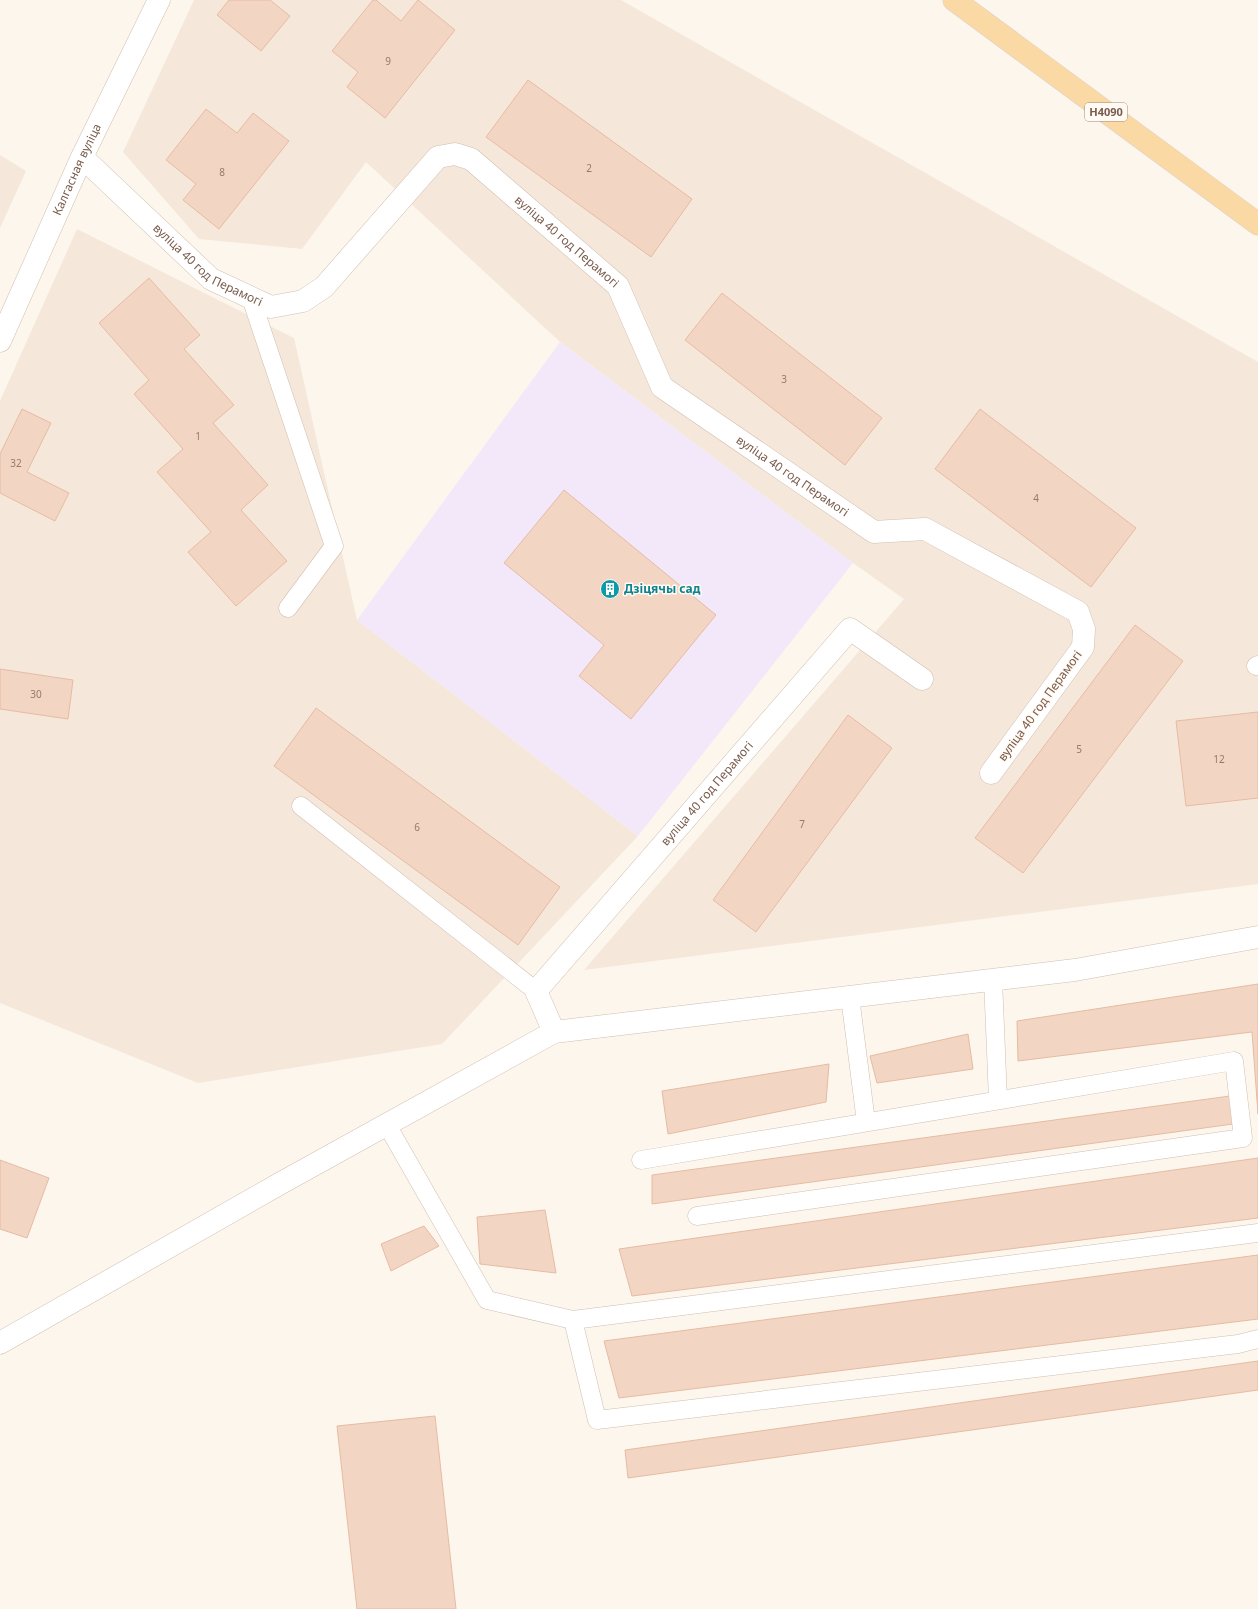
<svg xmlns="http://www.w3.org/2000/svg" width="1258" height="1609" viewBox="0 0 1258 1609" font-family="'Noto Sans',sans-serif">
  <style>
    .residential { fill: #f5e8da }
    .education { fill: #f3e8fa }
    .building { fill: #f3d5c3; stroke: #e6bba3 }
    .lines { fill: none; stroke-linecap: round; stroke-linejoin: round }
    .lane-casing { stroke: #d1beb0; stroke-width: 19 }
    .street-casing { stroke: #d1beb0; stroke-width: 23 }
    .primary-casing { stroke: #dad1cd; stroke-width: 23 }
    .lane { stroke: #fff; stroke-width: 18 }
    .street { stroke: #fff; stroke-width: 22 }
    .primary { stroke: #fbd9a5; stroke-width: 22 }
    .labels { text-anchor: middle; stroke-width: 3; stroke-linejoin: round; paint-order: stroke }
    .number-label { font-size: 10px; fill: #987a6a }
    .shield { fill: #fffaf3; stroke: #a28b7f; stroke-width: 1 }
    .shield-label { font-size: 11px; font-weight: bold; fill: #7a5c4d }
    .street-label { font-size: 12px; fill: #7a5c4d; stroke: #fffaf3 }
    .culture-label { font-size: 12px; font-weight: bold; fill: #0d838f; stroke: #fffaf3; text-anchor: start }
  </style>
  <rect width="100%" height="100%" fill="#fdf6ec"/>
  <path class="residential" d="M194 0H621L1258 362V884L584 970 904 599 853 563 560 342 366 162 302 249 199 239 123 152Z
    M0 155 26 171 0 228Z
    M77 229 294 338 357 620 638 836 442 1044 198 1083 0 1003V401Z"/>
  <path class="education" d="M560 342 853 563 638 836 357 620Z"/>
  <path class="building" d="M229 0H270L290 16 261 51 217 15Z
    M373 0H376L401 21 418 0 455 30 385 118 347 87 358 72 332 51Z
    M528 80 692 199 651 257 486 137Z
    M206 109 237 133 253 113 289 141 219 229 183 200 196 184 166 160Z
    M149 278 200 335 184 349 234 405 213 423 268 485 241 510 287 561 236 606 188 552 211 532 157 472 183 449 134 394 149 380 99 323Z
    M722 293 882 418 845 465 685 340Z
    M22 409 51 423 27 472 69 493 55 521 0 493V454Z
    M980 409 1136 528 1091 587 935 469Z
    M564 490 716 615 631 719 579 676 604 645 504 563Z
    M1135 625 1183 661 1023 873 975 838Z
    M0 669 73 680 68 719 0 709Z
    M316 708 560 887 518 945 274 766Z
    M1258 712V798L1186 806 1176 721Z
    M848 715 892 748 756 932 713 900Z
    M1258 984V1114L1252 1032 1018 1061 1017 1021Z
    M968 1034 973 1069 877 1083 870 1056Z
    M829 1064 826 1102 668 1134 662 1091Z
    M1230 1096 1233 1124 652 1204V1175Z
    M1258 1158V1218L632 1296 619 1249Z
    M0 1160 49 1178 27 1238 0 1229Z
    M545 1210 556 1273 480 1264 477 1217Z
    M424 1226 439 1246 391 1271 381 1244Z
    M1258 1255V1319L619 1398 604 1341Z
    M1258 1361V1390L628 1478 625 1450Z
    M435 1416 456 1609H357L337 1426Z"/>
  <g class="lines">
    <g class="lane-casing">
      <path id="lane" d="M251 298 334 546 288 608
        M1256 666 1258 665
        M301 806 536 991
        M993 979 998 1100
        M850 997 866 1122
        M387 1125 487 1300 573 1320 1258 1233
        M641 1160 1234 1061 1243 1138 697 1216
        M573 1320 597 1420 1238 1344 1258 1339"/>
    </g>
    <g class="street-casing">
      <g id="street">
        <path id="s1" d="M82 157 211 279 271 307 303 301 324 287 438 157 455 154 471 159 618 286 662 387 874 532 925 529 1078 612 1084 629 1083 647 991 773"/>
        <path id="s2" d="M0 341 82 157 159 0"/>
        <path id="s3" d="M554 1032 536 991 850 629 922 679"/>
        <path d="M0 1343 281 1183 554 1032 1075 970 1258 937"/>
      </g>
    </g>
    <g class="primary-casing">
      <path id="primary" d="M954 0 1258 224"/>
    </g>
    <use href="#lane" class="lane"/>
    <use href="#street" class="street"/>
    <use href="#primary" class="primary"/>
  </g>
  <defs>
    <g id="building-disc" transform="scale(1)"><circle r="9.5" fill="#0f9aa8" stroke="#fffaf3"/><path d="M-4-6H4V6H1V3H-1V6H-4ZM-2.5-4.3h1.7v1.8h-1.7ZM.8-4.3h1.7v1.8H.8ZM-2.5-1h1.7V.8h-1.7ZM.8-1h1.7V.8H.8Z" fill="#fff"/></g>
  </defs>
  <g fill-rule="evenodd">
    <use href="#building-disc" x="610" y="589"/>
  </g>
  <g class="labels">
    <g class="number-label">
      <text x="388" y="65">9</text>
      <text x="589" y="172">2</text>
      <text x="222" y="176">8</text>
      <text x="784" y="383">3</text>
      <text x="198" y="440">1</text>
      <text x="16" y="467">32</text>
      <text x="1036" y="502">4</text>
      <text x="36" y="698">30</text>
      <text x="1079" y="753">5</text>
      <text x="1219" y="763">12</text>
      <text x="802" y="828">7</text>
      <text x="417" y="831">6</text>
    </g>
    <rect class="shield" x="1085" y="103" width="42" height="18" rx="3"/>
    <g class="shield-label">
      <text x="1106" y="116">Н4090</text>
    </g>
    <g class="street-label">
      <text dy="4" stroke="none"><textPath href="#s2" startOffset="188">Калгасная вуліца</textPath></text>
      <text dy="4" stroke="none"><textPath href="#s1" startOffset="635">вуліца 40 год Перамогі</textPath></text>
      <text dy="4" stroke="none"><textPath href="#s1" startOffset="167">вуліца 40 год Перамогі</textPath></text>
      <text dy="4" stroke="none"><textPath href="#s1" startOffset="971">вуліца 40 год Перамогі</textPath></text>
      <text transform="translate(1040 706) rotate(-54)" y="4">вуліца 40 год Перамогі</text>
      <text dy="4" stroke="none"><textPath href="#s3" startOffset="306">вуліца 40 год Перамогі</textPath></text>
    </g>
    <g class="culture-label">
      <text x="624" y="593">Дзіцячы сад</text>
    </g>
  </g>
</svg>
